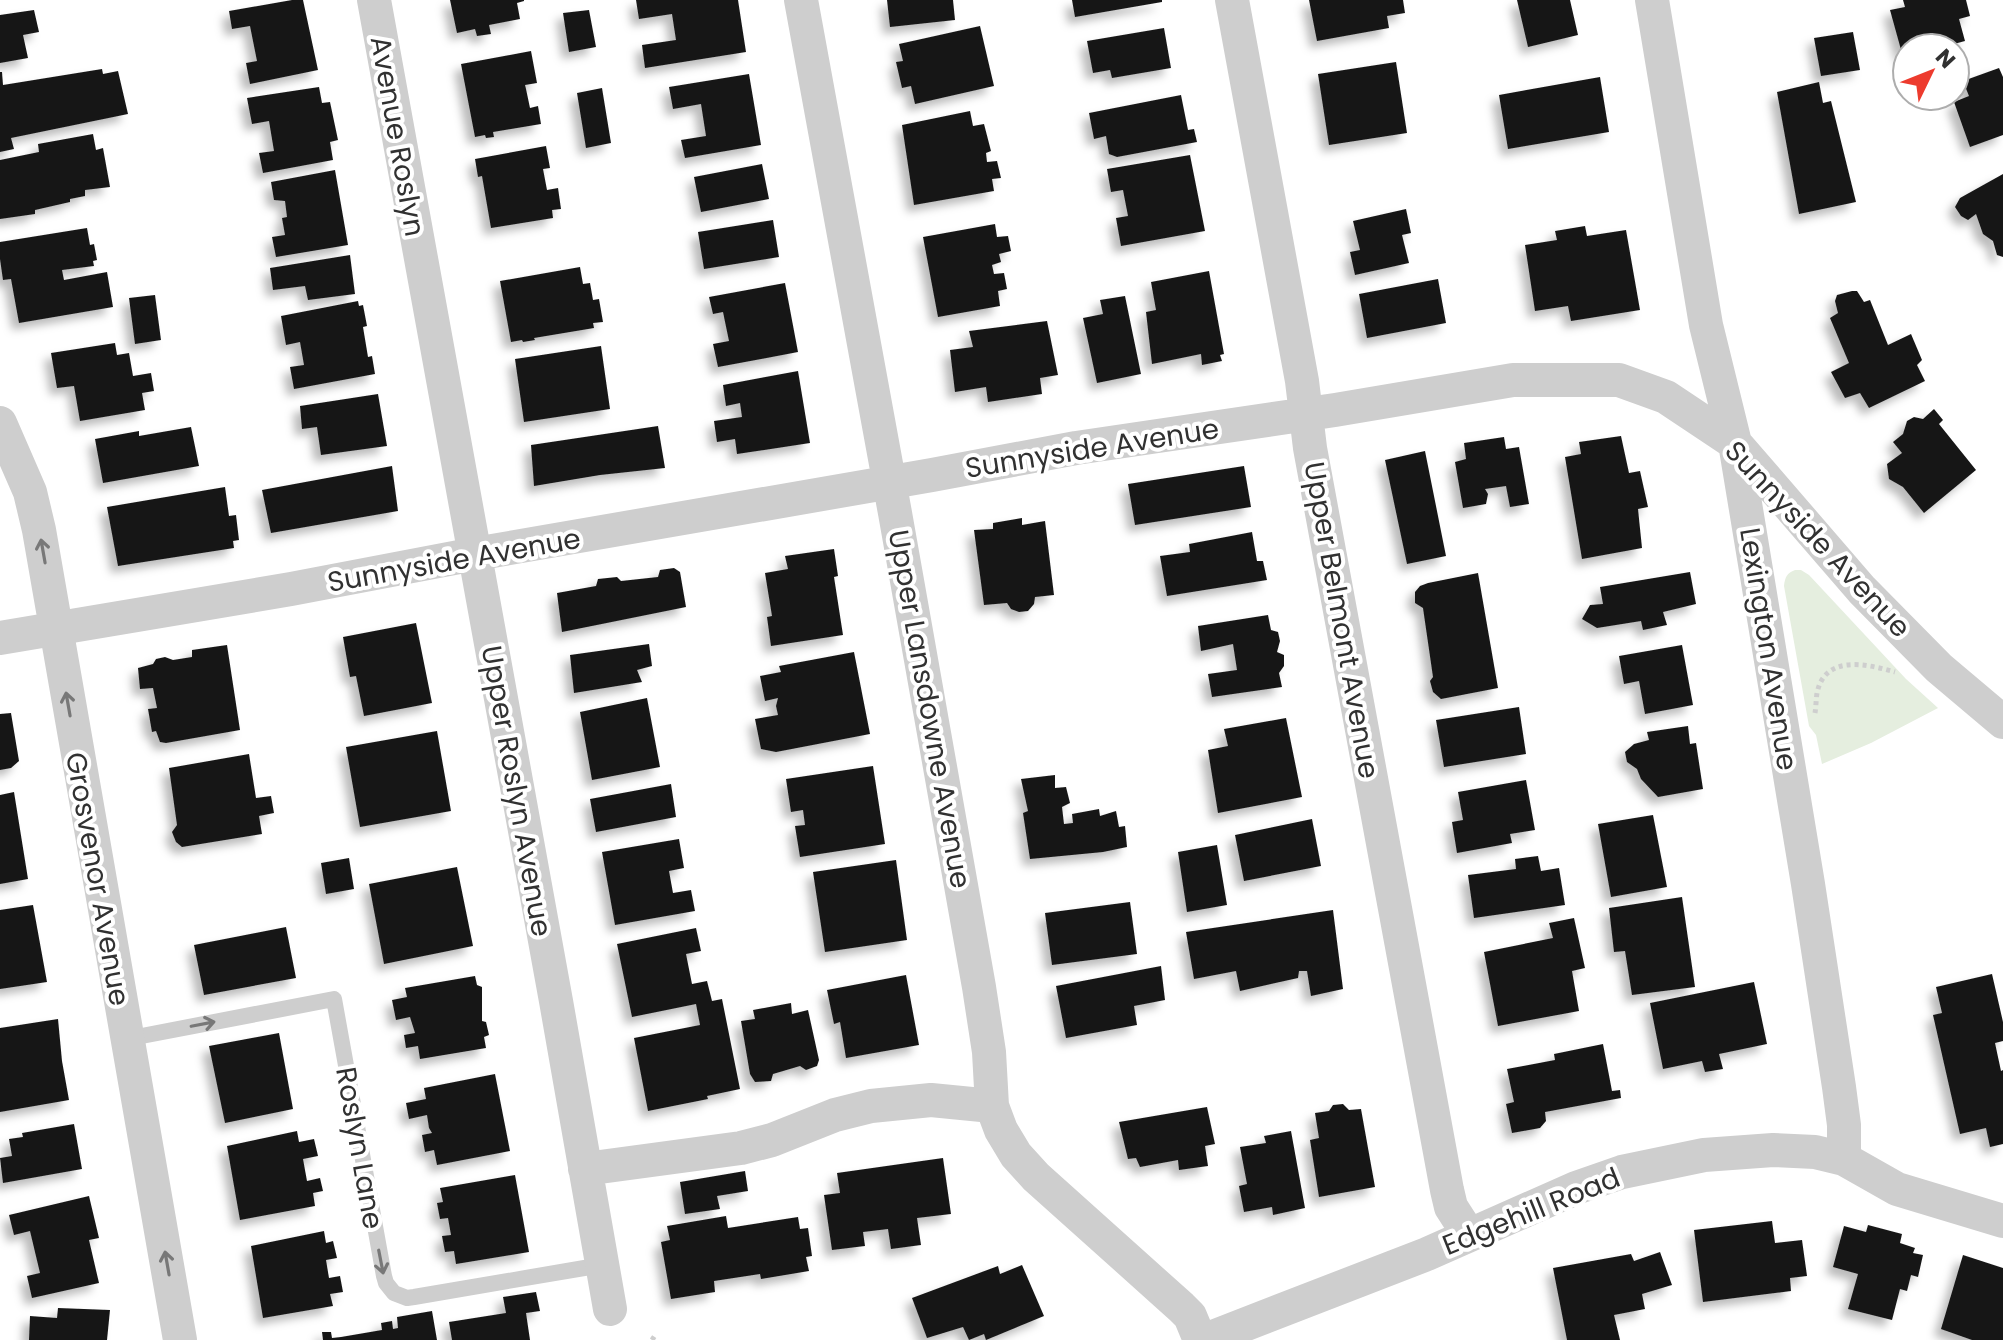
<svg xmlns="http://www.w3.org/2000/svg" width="2003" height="1340" viewBox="0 0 2003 1340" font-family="Poppins,sans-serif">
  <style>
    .green { fill: #e5eedf }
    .building { fill: #181818; filter: url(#shadow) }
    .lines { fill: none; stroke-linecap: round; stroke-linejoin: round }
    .path { stroke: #cecece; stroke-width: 5; stroke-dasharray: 4 4; stroke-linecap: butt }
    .lane { stroke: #cecece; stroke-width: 16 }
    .street { stroke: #cecece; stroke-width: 34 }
    .oneway { stroke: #787878 }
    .labels { text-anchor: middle; stroke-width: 8; stroke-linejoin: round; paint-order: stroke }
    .street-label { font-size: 28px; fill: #313131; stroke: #fff }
  </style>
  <defs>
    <filter id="shadow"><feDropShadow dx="-7" dy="7" stdDeviation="4" flood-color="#0004"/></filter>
  </defs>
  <rect width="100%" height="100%" fill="#fff"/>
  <path class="green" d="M1795 570H1801L1809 575 1906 679 1938 708 1871 743 1822 764 1816 735 1809 726 1784 586C1785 577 1787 573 1795 570Z"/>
  <path class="building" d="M292 0H303L318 70 250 84 246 63 257 61 250 26 232 29 229 11Z
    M450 0H524V1L517 3 520 19 489 25 491 34 477 36 475 29 457 33Z
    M636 0H738L746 52 645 68 642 45 676 40 672 14 639 19Z
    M887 0H953L955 20 890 27Z
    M1072 0H1162V2L1075 17Z
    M1309 0H1403L1405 13 1387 16 1389 28 1317 41Z
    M1517 0H1570L1578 35 1528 47Z
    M1903 0H1966L1970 16 1959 19 1965 41 1939 48H1907V56L1903 57 1890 10 1905 7Z
    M34 10 39 32 23 35 28 58 0 63V15Z
    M589 10 596 47 569 52 563 13Z
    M980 26 994 86 915 104 911 86 902 88 896 62 903 61 899 44Z
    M1164 28 1171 68 1112 78 1110 70 1093 73 1087 41Z
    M1853 32 1860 70 1821 76 1814 38Z
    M531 51 537 83 525 85 526 89 530 108 538 106 541 124 493 132 494 137 486 138 485 135 475 137 461 64Z
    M1396 62 1407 133 1329 145 1318 74Z
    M1999 68 2003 77V135L1970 147 1954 102 1969 96 1963 81Z
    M102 69 103 74 118 71 128 114 11 138 14 149 0 152V72H2L3 85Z
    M749 74 761 145 685 158 681 140 706 136 701 104 673 109 669 87Z
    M1600 77 1609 132 1508 149 1499 95Z
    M1819 82 1823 103 1831 101 1856 202 1799 214 1777 92Z
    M319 87 322 103 330 102 338 140 330 142 333 160 263 173 259 153 274 151 269 121 252 124 247 98Z
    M602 88 611 143 586 148 577 93Z
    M1181 95 1188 130 1194 129 1197 142 1117 157 1109 154 1106 136 1094 139 1089 113Z
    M970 111 973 126 984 124 991 151 986 153 987 162 997 161 1001 178 992 179 994 191 914 205 902 125Z
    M93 134 96 150 103 148 110 187 85 190V196L70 199V202L35 210V214L0 219V160L39 152 38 144Z
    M546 146 550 168 543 169 547 190 558 188 561 209 552 210 553 218 491 228 482 176 478 177 475 159Z
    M1190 155 1205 231 1121 246 1116 218 1128 216 1123 190 1111 192 1107 169Z
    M762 164 769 199 701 212 694 177Z
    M335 170 348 245 276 257 272 237 285 235 282 218 287 217 285 201 274 200 271 182Z
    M2003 174V257L1997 255 1993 241 1983 234 1976 214 1968 220 1961 216 1955 207 1960 198Z
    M1406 209 1411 233 1402 235 1409 263 1355 275 1350 252 1360 250 1353 221Z
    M773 220 779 257 704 269 698 232Z
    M995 224 997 237 1008 236 1011 251 999 254 1001 262 992 265 994 274 1004 273 1007 289 998 291 1000 306 938 317 923 237Z
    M1585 226 1587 236 1626 230 1640 310 1571 321 1568 306 1535 311 1525 245 1557 240 1555 231Z
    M87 228 90 245 94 244 97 260 93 261 94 266 62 270 64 280 107 272 113 307 19 323 11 279 3 280 0 259V242Z
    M350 255 355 294 308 300 305 286 273 290 270 268Z
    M580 267 583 284 590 283 593 300 599 299 603 322 593 323 594 328 534 338 535 340 523 342 522 340 511 342 500 281Z
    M1209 271 1224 354 1220 355 1222 361 1202 365 1201 354 1152 364 1146 312 1156 310 1151 282Z
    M1438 279 1446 323 1367 338 1359 294Z
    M785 283 798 352 718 367 713 344 729 341 723 312 713 314 709 297Z
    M1852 291H1857L1864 302 1870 300 1888 345 1911 334 1922 360 1917 365 1925 381 1869 408 1860 393 1845 398 1831 372 1849 363 1830 318 1838 313 1835 301 1837 295Z
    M155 295 161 340 135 344 129 298Z
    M1125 296 1141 374 1097 383 1083 318 1103 314 1100 300Z
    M358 301 359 306 363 305 367 326 363 327 368 357 372 356 375 374 294 389 290 367 304 365 300 342 286 345 281 316Z
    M1047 321 1058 375 1040 378 1042 394 988 402 986 387 955 392 950 350 973 347 969 331Z
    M115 343 117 355 129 353 133 376 151 373 154 391 142 393 145 410 80 421 74 386 57 388 51 353Z
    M601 346 610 409 524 422 515 359Z
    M798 371 810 443 737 454 735 439 717 442 714 421 742 417 740 403 726 406 723 385Z
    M378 394 387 446 321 455 317 427 302 429 300 406Z
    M1934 409 1943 420 1939 424 1976 470 1924 513 1903 487 1889 479 1887 464 1902 453 1893 442 1903 434 1907 421 1914 417 1923 419Z
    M658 426 665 468 600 475 534 486 531 445Z
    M191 427 199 466 103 483 95 439 139 431V436Z
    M1621 436 1629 473 1640 471 1648 507 1638 509 1642 548 1582 559 1565 457 1581 454 1579 442Z
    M1504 437 1506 449 1519 447 1529 504 1510 507 1506 486 1485 489 1488 494 1486 504 1463 508 1455 462 1466 459 1464 443Z
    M1425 451 1446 556 1407 564 1385 460Z
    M392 466 398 511 271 533 262 490Z
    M1244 466 1251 507 1135 525 1128 484Z
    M225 487 229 516 236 515 239 540 233 541 234 548 118 566 107 507Z
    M1022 518V525L1045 521 1054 595 1035 597 1034 604 1028 611 1019 612 1011 609 1007 603 984 605 974 530 993 529V523Z
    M1252 532 1257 561H1263L1267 580 1167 596 1160 556 1190 552 1189 544Z
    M834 549 838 576 834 577 843 635 771 646 767 617 772 616 765 573 788 569 785 556Z
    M674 568 680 572 686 607 562 632 557 593 596 586 598 579 617 577 621 581 658 577 660 570Z
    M1690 572 1696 604 1663 612 1667 625 1643 630 1641 621 1597 628 1582 619 1590 605 1603 604 1600 587Z
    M1478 573 1498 688 1441 699 1433 692 1430 681 1433 677 1423 608 1415 603V592L1420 586 1428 583Z
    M1268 615 1271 630 1278 632 1280 641 1277 652 1284 655V666L1279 673 1282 687 1212 697 1208 674 1237 670 1233 644 1201 651 1198 626Z
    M416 623 432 703 364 716 356 676 350 677 343 637Z
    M649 644 652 666 637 670 642 682 574 693 570 655Z
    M227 645 240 730 166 743 160 742 156 731 152 732 148 709 157 708 153 688 140 689 138 668 153 664 156 659 165 657 173 660 192 657V650Z
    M1682 645 1693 705 1645 714 1639 681 1624 684 1619 656Z
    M854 652 870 734 776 752 761 749 755 719 778 715 776 706 778 698 765 701 760 676 781 672 779 666Z
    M647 698 660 767 592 780 580 712Z
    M1519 707 1526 754 1444 767 1436 720Z
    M11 713 19 761 11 768 0 770V714Z
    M1286 718 1302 797 1218 813 1208 750 1228 746 1224 729Z
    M1688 726 1690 744 1696 743 1703 789 1658 797 1641 779 1637 769 1627 762 1625 752 1634 744 1649 740 1647 732Z
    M437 731 451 811 360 827 346 747Z
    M249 754 256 798 271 796 274 813 259 816 262 834 182 847 176 842 172 832 177 825 169 768Z
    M873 766 885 844 800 857 795 826 805 825 803 810 791 812 786 779Z
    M1055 775V788L1066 787 1070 803 1062 807 1064 824 1073 823 1072 814 1099 809 1100 816 1116 811 1119 827 1125 826 1127 847 1103 852 1030 859 1023 813 1028 811 1021 779Z
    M1526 780 1535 830 1510 834 1512 843 1457 853 1452 822 1463 820 1458 792Z
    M671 784 676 817 596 832 590 799Z
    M14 792 28 879 0 884V795Z
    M1653 815 1667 887 1611 897 1598 824Z
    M1312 819 1321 866 1244 881 1235 835Z
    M679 839 684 868 669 871 673 893 691 890 695 911 615 925 602 852Z
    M1217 845 1227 905 1187 912 1178 852Z
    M1538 856 1541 871 1559 868 1565 905 1474 918 1468 875 1516 869 1515 859Z
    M349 858 354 889 326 894 321 863Z
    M896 860 907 940 825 952 813 872Z
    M457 867 473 946 384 964 369 884Z
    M1682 897 1695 987 1632 995 1625 951 1614 952 1609 908Z
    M1130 902 1137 954 1052 965 1045 913Z
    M33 905 47 982 0 989V910Z
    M1333 910 1343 989 1311 996 1307 971H1299L1298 978 1240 991 1236 971 1194 979 1186 932Z
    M1574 918 1585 968 1572 971 1579 1011 1498 1026 1484 952 1553 938 1549 923Z
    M286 927 296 978 204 995 194 945Z
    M696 928 701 951 686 954 692 984 707 981 712 1001 722 999 740 1089 707 1096 708 1099 648 1111 634 1038 700 1025 696 1004 632 1017 617 944Z
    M1161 966 1165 1000 1134 1006 1137 1025 1066 1038 1056 986Z
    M1992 974 2003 1022V1041L1995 1043 2001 1071 2003 1070V1144L1990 1147 1986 1128 1960 1134 1933 1015 1942 1013 1936 987Z
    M906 975 919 1045 846 1058 840 1022 834 1024 827 990Z
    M475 976 477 985 482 987V1021L486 1022 489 1035 484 1037 486 1048 420 1059 418 1046 406 1048 404 1035 415 1033 410 1017 396 1020 392 1000 407 997 405 988Z
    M1754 982 1767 1044 1719 1054 1723 1069 1705 1072 1702 1061 1663 1069 1650 1003Z
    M791 1003 792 1014 808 1010 819 1060 817 1066 806 1070 800 1066 773 1074 771 1081 755 1082 750 1074 741 1021 755 1019 753 1010Z
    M58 1019 62 1061 69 1100 0 1112V1028Z
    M279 1033 293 1109 225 1123 209 1046Z
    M1603 1044 1612 1091 1620 1090 1621 1098 1545 1112 1546 1121 1540 1128 1512 1133 1506 1104 1514 1102 1507 1069 1555 1060 1554 1054Z
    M495 1074 510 1151 437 1165 434 1150 425 1152 422 1135 432 1133 429 1128 427 1115 409 1119 406 1103 426 1099 424 1088Z
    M1343 1104 1349 1110 1361 1109 1375 1187 1319 1197 1310 1140 1319 1138 1315 1113 1329 1111 1333 1105Z
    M1207 1107 1215 1144 1205 1146 1208 1166 1179 1170 1178 1160 1140 1167 1136 1158 1128 1159 1119 1122Z
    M74 1124 82 1169 3 1183 0 1158 12 1156 9 1139 23 1137 22 1133Z
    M297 1131 299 1142 314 1139 318 1156 303 1159 307 1181 320 1178 323 1191 313 1193 315 1206 240 1220 227 1146Z
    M1291 1131 1305 1208 1273 1215 1272 1207 1244 1212 1239 1186 1247 1184 1240 1147 1266 1143 1264 1136Z
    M943 1158 951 1214 917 1218 921 1245 891 1249 888 1229 863 1232 865 1246 832 1250 824 1195 840 1193 837 1173Z
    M745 1171 748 1191 717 1196 720 1209 685 1214 680 1182Z
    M515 1175 529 1252 456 1264 454 1251 445 1252 442 1236 451 1235 448 1218 440 1219 437 1203 443 1202 440 1188Z
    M89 1196 99 1238 89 1240 99 1283 32 1298 27 1276 40 1273 30 1231 14 1235 9 1215Z
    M726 1216 728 1228 798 1217 800 1229 808 1228 812 1256 806 1257 809 1271 761 1279 760 1274 714 1281 715 1292 671 1299 661 1242 670 1240 667 1226Z
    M1772 1221 1775 1243 1802 1240 1807 1276 1790 1278 1791 1291 1703 1302 1694 1230Z
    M1868 1225 1902 1234 1900 1243 1915 1248 1913 1253 1923 1255 1918 1277 1911 1275 1907 1291 1900 1289 1892 1320 1848 1309 1858 1274 1833 1267 1844 1226 1866 1232Z
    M324 1231 326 1243 333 1241 337 1258 326 1260 329 1278 340 1276 343 1292 330 1294 333 1306 263 1318 251 1246Z
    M1660 1252 1672 1285 1642 1294 1645 1309 1614 1315 1620 1340H1567L1553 1268 1631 1254 1634 1261Z
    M1963 1255 2003 1268V1340H1972L1941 1329Z
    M1022 1265 1044 1316 986 1340 984 1334 969 1340 963 1327 927 1338 912 1298 998 1266 1000 1274Z
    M536 1292 540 1311 526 1313 530 1340H452L449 1322 506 1313 503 1297Z
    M58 1308 110 1310 107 1340H29L30 1316 57 1318Z
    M432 1311 437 1340H323L322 1332H331L332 1338 341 1337 382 1330 381 1323 392 1321 393 1329 398 1328 397 1317Z"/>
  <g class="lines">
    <path class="path" d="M1815 713C1816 707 1816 700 1817 693 1825 654 1867 664 1895 672
      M652 1340 656 1334"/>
    <path class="lane" d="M126 1039 334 999 384 1276 386 1283 394 1293 407 1298 414 1297 602 1265"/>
    <path class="street" d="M374 0 556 1001 610 1309
      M801 0 895 513 979 987 989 1052 992 1106 1001 1130 1016 1155 1036 1177 1181 1307 1190 1316 1200 1340
      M1232 0 1302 381 1310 448 1447 1190 1451 1207 1469 1235
      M1652 0 1706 325 1735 443 1808 884 1839 1087 1844 1125V1159
      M0 423 30 492 39 530 180 1340
      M0 638 291 589 475 554 932 475 1076 448 1335 410 1513 380H1619L1666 397 1735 443 1862 590 1939 668 2003 722
      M585 1169 741 1148 772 1140 835 1115 871 1106 931 1100 992 1106
      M1205 1340 1427 1254 1576 1188 1622 1172 1704 1155 1773 1150 1815 1152 1844 1159 1897 1189 2003 1221"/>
  </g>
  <defs><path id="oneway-shaft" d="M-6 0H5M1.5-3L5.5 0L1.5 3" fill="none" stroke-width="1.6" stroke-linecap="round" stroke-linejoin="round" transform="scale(2)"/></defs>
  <g class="oneway">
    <use href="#oneway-shaft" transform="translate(43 551) rotate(-100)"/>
    <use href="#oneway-shaft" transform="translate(68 704) rotate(-100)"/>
    <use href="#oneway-shaft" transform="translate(203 1024) rotate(-11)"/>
    <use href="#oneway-shaft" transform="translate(381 1262) rotate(79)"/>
    <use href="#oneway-shaft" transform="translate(167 1263) rotate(-100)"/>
  </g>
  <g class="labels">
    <g class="street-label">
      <text transform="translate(398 136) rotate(80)" y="10">Avenue Roslyn</text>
      <text transform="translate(1092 448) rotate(-9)" y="10">Sunnyside Avenue</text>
      <text transform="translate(1818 539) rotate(47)" y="10">Sunnyside Avenue</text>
      <text transform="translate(454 560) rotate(-10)" y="10">Sunnyside Avenue</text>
      <text transform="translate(1342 620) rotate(80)" y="10">Upper Belmont Avenue</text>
      <text transform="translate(1769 649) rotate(81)" y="10">Lexington Avenue</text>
      <text transform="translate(930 709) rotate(80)" y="10">Upper Lansdowne Avenue</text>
      <text transform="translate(517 791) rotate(80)" y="10">Upper Roslyn Avenue</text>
      <text transform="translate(98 879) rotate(80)" y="10">Grosvenor Avenue</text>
      <text transform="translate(360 1148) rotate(80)" y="10">Roslyn Lane</text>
      <text transform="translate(1531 1211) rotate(-22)" y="10">Edgehill Road</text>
    </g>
  </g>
  <g transform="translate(1931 72) rotate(47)"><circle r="38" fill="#ffffff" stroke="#adadad" stroke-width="2"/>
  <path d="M0-6L14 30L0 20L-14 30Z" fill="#ed3b2e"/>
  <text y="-12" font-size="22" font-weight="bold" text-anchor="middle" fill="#313131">N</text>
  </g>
</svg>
